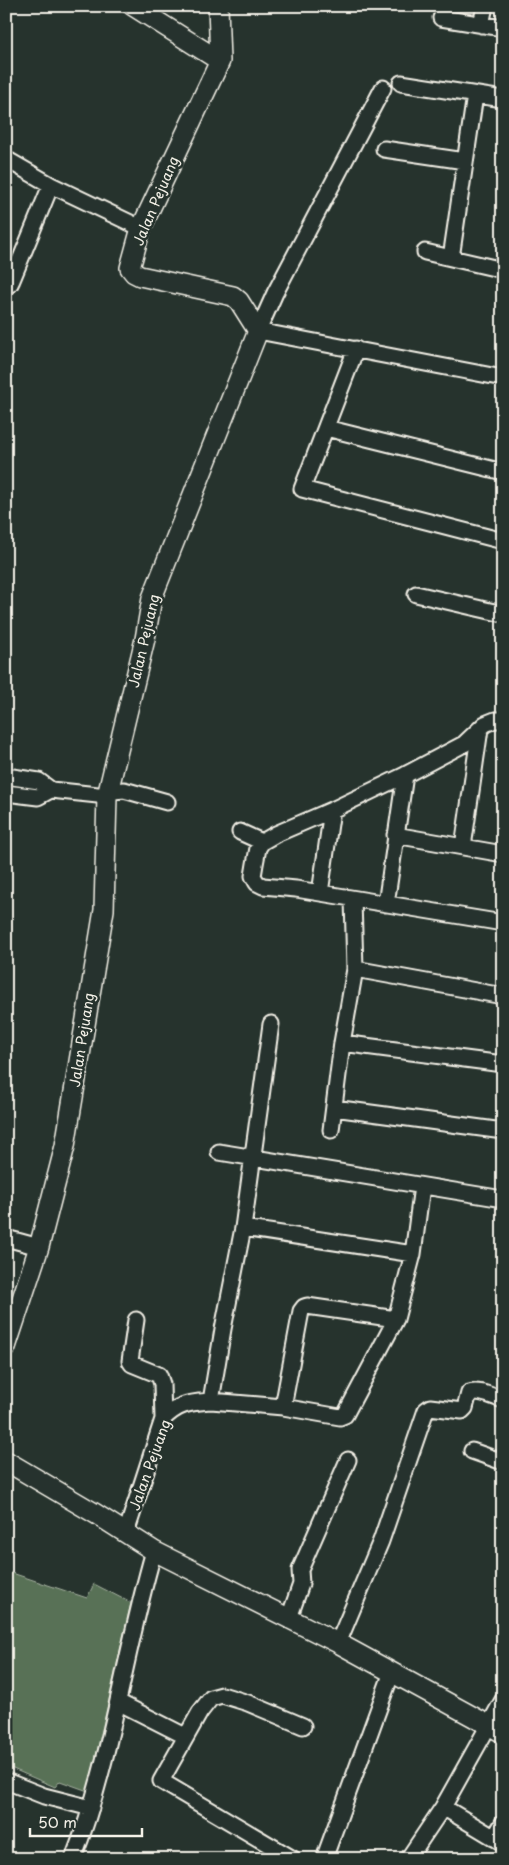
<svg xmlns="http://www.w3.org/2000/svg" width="509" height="1865" viewBox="0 0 509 1865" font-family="'Playpen Sans',sans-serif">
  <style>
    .green { fill: #587157; stroke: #a6b1a0 }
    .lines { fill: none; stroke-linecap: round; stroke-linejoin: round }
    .minor-casing { stroke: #f4f1e8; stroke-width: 19 }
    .tertiary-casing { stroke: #f4f1e8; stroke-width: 22 }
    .minor { stroke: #26332d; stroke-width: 15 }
    .tertiary { stroke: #26332d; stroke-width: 19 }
    .labels { text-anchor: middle; stroke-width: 5; stroke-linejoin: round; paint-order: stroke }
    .street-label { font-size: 14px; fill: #f4f1e8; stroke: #26332d }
  </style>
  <rect width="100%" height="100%" fill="#26332d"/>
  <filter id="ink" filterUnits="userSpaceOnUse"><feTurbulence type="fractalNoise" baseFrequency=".02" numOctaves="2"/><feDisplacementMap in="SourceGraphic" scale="10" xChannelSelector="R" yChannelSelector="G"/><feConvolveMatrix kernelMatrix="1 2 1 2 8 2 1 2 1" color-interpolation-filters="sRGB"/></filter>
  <g filter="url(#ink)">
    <path class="green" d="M6 1571 87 1598 94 1584 131 1603 88 1791 60 1781 55 1787 6 1766Z"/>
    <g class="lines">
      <g class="minor-casing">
        <path id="minor" d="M441 18 503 28
          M481 25 485 6
          M401 83 503 99
          M383 88 275 293 258 331 503 378
          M384 149 465 161
          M6 159 51 185 141 228
          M425 252 503 270
          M451 258 475 95
          M6 285 10 284 12 280 51 185
          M356 349 302 489 503 541
          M326 428 503 472
          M416 594 503 614
          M503 720H495L485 724 464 744 405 775 332 810 276 834 262 842 258 848 255 864 253 876 257 883 263 886 296 889 503 923
          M6 776 39 781 51 790 107 796 114 791 124 790 167 802
          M6 793 38 797 51 790
          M240 832 262 842
          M395 835 503 854
          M463 847 480 729
          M320 893 332 810
          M386 904 405 775
          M355 969 503 996
          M342 1043 503 1064
          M334 1108 503 1131
          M331 1130 342 1043 355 969 353 899
          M219 1152 503 1199
          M243 1228 413 1254
          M6 1238 39 1247
          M136 1320 130 1361 132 1364 159 1375 162 1384 163 1419
          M211 1401 283 1407 340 1417 345 1415 396 1319 413 1254 422 1186
          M283 1407 301 1311 304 1307 307 1306 396 1319
          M472 1451 503 1462
          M126 1533 163 1419C179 1403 189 1403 211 1401L223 1329 243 1228 271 1024
          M289 1618 301 1584 300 1570 348 1460
          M338 1643 381 1541 426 1410 430 1407 462 1411 465 1408 469 1393C479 1389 493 1397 503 1400
          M118 1702 185 1736
          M6 1781 44 1796 91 1808
          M443 1807 503 1843
          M494 1838 503 1823
          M73 1859C112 1760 124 1653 154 1551
          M293 1859 161 1781 200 1712 211 1698 222 1695 248 1703 303 1726
          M324 1859 392 1672
          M408 1859 443 1807 503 1700"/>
      </g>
      <g class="tertiary-casing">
        <path id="tertiary" d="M133 6 220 61
          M6 1347 39 1247 65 1146 104 910 107 796 145 639 152 598 258 331 239 301 233 296 140 276 134 273 130 268 141 228 220 61 218 6
          M6 1461 96 1514 154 1551 338 1643 503 1733"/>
      </g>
      <use href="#minor" class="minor"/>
      <use href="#tertiary" class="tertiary"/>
    </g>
  </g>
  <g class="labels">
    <g class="street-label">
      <text transform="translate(156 201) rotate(-67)" y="5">Jalan Pejuang</text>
      <text transform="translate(144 641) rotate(-77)" y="5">Jalan Pejuang</text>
      <text transform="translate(82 1040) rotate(-81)" y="5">Jalan Pejuang</text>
      <text transform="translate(150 1465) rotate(-70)" y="5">Jalan Pejuang</text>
    </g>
  </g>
  <rect width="509" height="1865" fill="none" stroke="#26332d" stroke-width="25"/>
  <rect x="12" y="12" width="484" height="1840" fill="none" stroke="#f4f1e8" stroke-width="2" filter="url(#ink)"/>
  <path d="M30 1828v8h112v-8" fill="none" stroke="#f4f1e8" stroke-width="2.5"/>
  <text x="38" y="1828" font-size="15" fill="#f4f1e8" stroke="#26332d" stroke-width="4" paint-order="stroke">50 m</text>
</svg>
